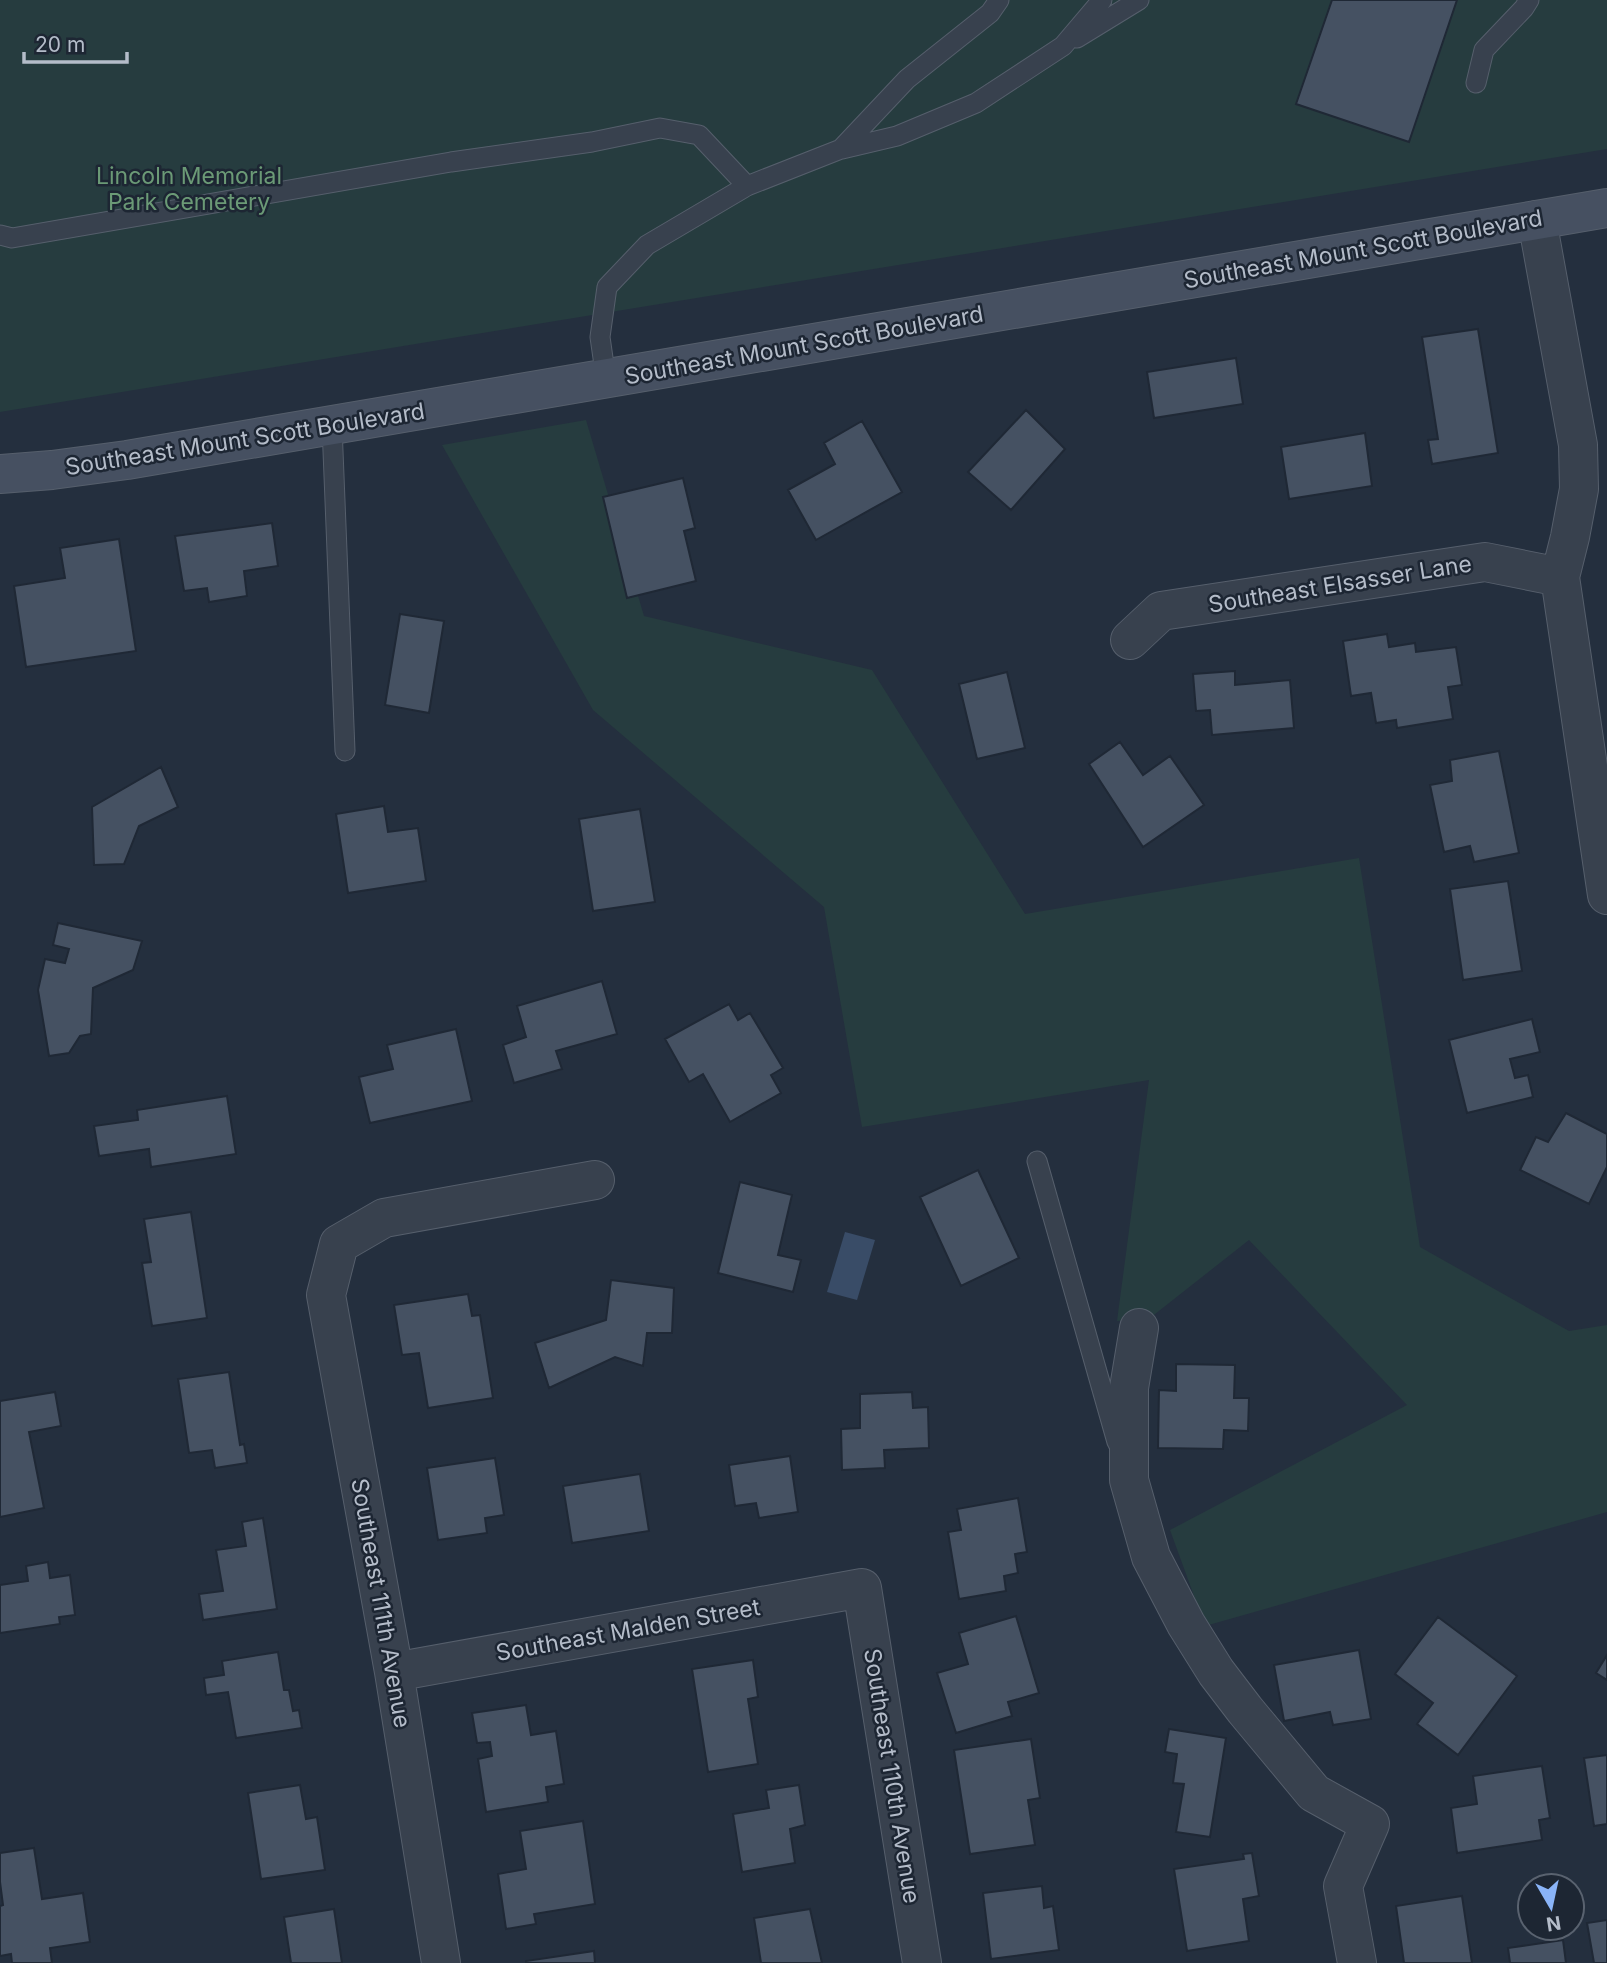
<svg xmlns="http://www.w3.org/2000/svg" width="1607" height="1963" viewBox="0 0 1607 1963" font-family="Inter,sans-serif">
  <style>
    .green { fill: #263c3f }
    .water { fill: #394c67 }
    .building { fill: #455162; stroke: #1f2835; stroke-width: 2 }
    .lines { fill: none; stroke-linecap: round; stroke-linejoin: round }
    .lane-casing { stroke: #565f6c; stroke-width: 21 }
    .street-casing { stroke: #565f6c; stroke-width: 40 }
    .secondary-casing { stroke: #565f6c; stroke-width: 40 }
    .lane { stroke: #38414e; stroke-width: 19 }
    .street { stroke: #38414e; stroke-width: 38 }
    .secondary { stroke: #465061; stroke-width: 38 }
    .labels { text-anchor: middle; stroke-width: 5; stroke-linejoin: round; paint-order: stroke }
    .park-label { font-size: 23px; fill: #6b9a76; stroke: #1d2633 }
    .street-label { font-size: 23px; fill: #b4bcc9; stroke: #1d2633 }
  </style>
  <rect width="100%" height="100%" fill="#242f3e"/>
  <path class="green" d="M0 0H1607V149L0 412Z
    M586 420 644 616 872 670 1025 914 1359 858 1420 1247 1569 1331 1607 1325V1512L1205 1626 1170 1530 1407 1405 1249 1240 1150 1318 1117 1321 1149 1080 862 1127 824 907 593 710 442 445Z"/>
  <path class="water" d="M845 1232 875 1240 857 1300 827 1292Z"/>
  <path class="building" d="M1332 0H1457L1409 142 1296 104Z
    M1478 329 1498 453 1432 464 1428 440 1438 439 1422 337Z
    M1236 358 1243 404 1154 418 1147 372Z
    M1026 410 1065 449 1011 510 968 472Z
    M862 421 902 492 816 540 788 490 835 464 824 443Z
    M1365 433 1372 486 1289 499 1281 447Z
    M683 478 695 528 684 531 696 581 627 598 603 497Z
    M272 523 278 566 244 571 247 596 209 602 207 588 184 591 175 536Z
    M119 539 136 651 26 667 14 586 65 578 60 548Z
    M400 614 444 621 429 713 385 705Z
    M1387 634 1389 647 1415 643 1416 652 1456 647 1462 685 1448 687 1453 719 1397 728 1396 720 1376 723 1371 693 1351 696 1343 641Z
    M1235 671V685L1290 680 1294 728 1212 735 1210 710 1196 711 1193 674Z
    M1007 672 1025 748 977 759 959 684Z
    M1120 742 1143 775 1170 756 1204 805 1143 847 1089 764Z
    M1499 751 1519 853 1474 862 1470 846 1444 852 1430 785 1452 781 1450 760Z
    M161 767 178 807 139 826 124 864 94 865 92 807Z
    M384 806 388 832 418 828 426 881 348 893 336 814Z
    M640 809 655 902 593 911 579 819Z
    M1508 881 1522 971 1463 980 1450 889Z
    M58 923 142 941 133 970 93 988 91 1034 80 1036 69 1053 49 1056 38 990 45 959 65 963 69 949 53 945Z
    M602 981 617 1034 556 1051 562 1069 514 1083 503 1045 526 1037 517 1006Z
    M729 1004 738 1020 750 1013 783 1068 771 1075 781 1093 730 1122 703 1074 689 1082 665 1039Z
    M1532 1019 1540 1052 1510 1059 1515 1078 1528 1075 1533 1097 1467 1113 1449 1040Z
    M456 1029 472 1101 370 1123 359 1077 393 1069 387 1045Z
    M227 1096 236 1154 151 1167 149 1149 99 1156 94 1126 138 1120 137 1110Z
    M1566 1113 1607 1134V1167L1589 1204 1520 1170 1536 1137 1548 1142Z
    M978 1170 1019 1258 961 1286 920 1197Z
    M740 1182 792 1195 778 1255 801 1260 793 1292 718 1273Z
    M191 1212 207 1318 152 1326 142 1263 151 1262 144 1219Z
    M611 1280 674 1288 672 1333H647L643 1366 615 1357 549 1388 535 1343 606 1320Z
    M468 1294 472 1316 480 1315 493 1398 428 1408 419 1353 402 1355 394 1305Z
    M1176 1364 1235 1365 1234 1398H1249L1248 1431 1224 1430 1223 1449 1158 1448 1159 1390 1176 1391Z
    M229 1372 240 1445 244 1444 247 1463 215 1468 212 1450 189 1453 178 1379Z
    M55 1392 61 1426 29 1432 44 1508 0 1517V1401Z
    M912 1392 913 1408 928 1407 929 1448 884 1450 885 1468 842 1470 841 1429 860 1428V1394Z
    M790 1456 798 1512 759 1518 756 1503 735 1506 729 1465Z
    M495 1458 504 1515 485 1518 487 1533 438 1540 427 1468Z
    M640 1474 649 1531 572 1543 563 1486Z
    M1018 1498 1027 1552 1015 1554 1018 1573 1004 1576 1006 1591 959 1599 948 1532 961 1530 957 1509Z
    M263 1518 277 1609 203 1620 199 1594 223 1591 216 1550 246 1546 242 1522Z
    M48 1562 50 1578 70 1575 75 1615 59 1617 60 1624 0 1633V1585L28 1581 26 1566Z
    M1016 1616 1039 1693 1008 1702 1012 1716 956 1733 937 1673 968 1664 959 1633Z
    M1438 1617 1517 1676 1458 1755 1417 1724 1433 1703 1395 1674Z
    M1359 1650 1371 1719 1333 1725 1330 1712 1284 1721 1274 1665Z
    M278 1652 284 1690H289L293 1711 299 1710 302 1728 236 1738 228 1692 206 1695 204 1678 224 1675 222 1661Z
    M1607 1655V1680L1596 1673Z
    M753 1660 758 1697 748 1699 758 1764 708 1772 692 1669Z
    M526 1705 531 1735 556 1731 564 1784 546 1787 548 1802 486 1812 478 1759 492 1756 490 1742 477 1743 472 1713Z
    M1169 1729 1226 1738 1210 1837 1176 1832 1184 1784 1173 1783 1177 1754 1165 1752Z
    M1031 1739 1040 1798 1028 1800 1035 1845 970 1854 954 1750Z
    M1607 1755V1824L1594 1826 1584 1758Z
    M1542 1766 1550 1818 1539 1820 1542 1840 1457 1853 1451 1808 1477 1804 1473 1776Z
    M300 1785 306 1819 317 1817 325 1870 261 1879 248 1793Z
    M799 1785 805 1825 790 1829 795 1863 742 1872 733 1814 769 1808 766 1790Z
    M583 1821 595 1904 534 1914 536 1924 506 1929 498 1874 526 1869 520 1831Z
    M34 1848 42 1899 83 1893 90 1942 50 1948 52 1963H12L11 1954 0 1956V1906L3 1905 0 1882V1853Z
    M1252 1853 1259 1896 1243 1899 1249 1941 1187 1951 1174 1869 1244 1859 1243 1854Z
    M1042 1886 1044 1908 1053 1906 1059 1950 991 1959 983 1893Z
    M1462 1896 1472 1963H1404L1396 1906Z
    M334 1909 342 1963H291L284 1917Z
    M810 1909 822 1963H761L754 1918Z
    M1607 1920V1963H1594L1587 1923Z
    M1563 1940 1566 1963H1510L1508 1948Z
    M594 1951 595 1963H526V1961Z"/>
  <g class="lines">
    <g class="lane-casing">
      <path id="lane" d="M1077 38 1139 0
        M1476 83 1484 50 1524 8 1529 0
        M842 149 897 136 976 103 1063 46 1102 0
        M0 235 12 238 451 162 592 142 660 128 699 135 747 186
        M606 379 600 337 607 287 647 245 747 186 841 149 907 79 990 13 999 0
        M332 426 345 751
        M1037 1161 1117 1442"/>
    </g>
    <g class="street-casing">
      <path id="street" d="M1537 220 1578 445 1579 489 1570 537 1560 577 1607 895
        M1130 640 1161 611 1485 562 1560 577
        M1139 1328 1129 1388V1480L1151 1557 1186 1624 1216 1672 1245 1710 1314 1793 1370 1824 1343 1886 1357 1963
        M394 1672 862 1588 922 1963
        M441 1963 394 1672 326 1295 339 1244 384 1218 595 1180"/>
    </g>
    <g class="secondary-casing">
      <path id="secondary" d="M0 474 52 470 127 460 1607 208"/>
    </g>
    <use href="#lane" class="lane"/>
    <use href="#street" class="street"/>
    <use href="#secondary" class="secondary"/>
  </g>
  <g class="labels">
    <g class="park-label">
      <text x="189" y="184">Lincoln Memorial<tspan x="189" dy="26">Park Cemetery</tspan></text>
    </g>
    <g class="street-label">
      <text transform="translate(1363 249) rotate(-10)" y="8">Southeast Mount Scott Boulevard</text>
      <text transform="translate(804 345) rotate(-10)" y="8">Southeast Mount Scott Boulevard</text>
      <text transform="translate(245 439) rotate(-9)" y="8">Southeast Mount Scott Boulevard</text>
      <text transform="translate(1340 584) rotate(-9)" y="8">Southeast Elsasser Lane</text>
      <text transform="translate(381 1603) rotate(80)" y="8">Southeast 111th Avenue</text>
      <text transform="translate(628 1630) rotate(-10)" y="8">Southeast Malden Street</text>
      <text transform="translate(892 1776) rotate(81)" y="8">Southeast 110th Avenue</text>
    </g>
  </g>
  <g transform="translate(1551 1907) rotate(171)"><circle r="33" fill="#1d2633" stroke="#59626f" stroke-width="2"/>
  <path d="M0-5L12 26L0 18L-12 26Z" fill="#8ab4f8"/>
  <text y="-10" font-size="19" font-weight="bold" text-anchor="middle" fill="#b4bcc9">N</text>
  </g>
  <path d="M24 52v10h103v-10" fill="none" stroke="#b4bcc9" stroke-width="3.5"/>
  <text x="35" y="52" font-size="21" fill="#b4bcc9" stroke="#1d2633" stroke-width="5" paint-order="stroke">20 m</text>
</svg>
